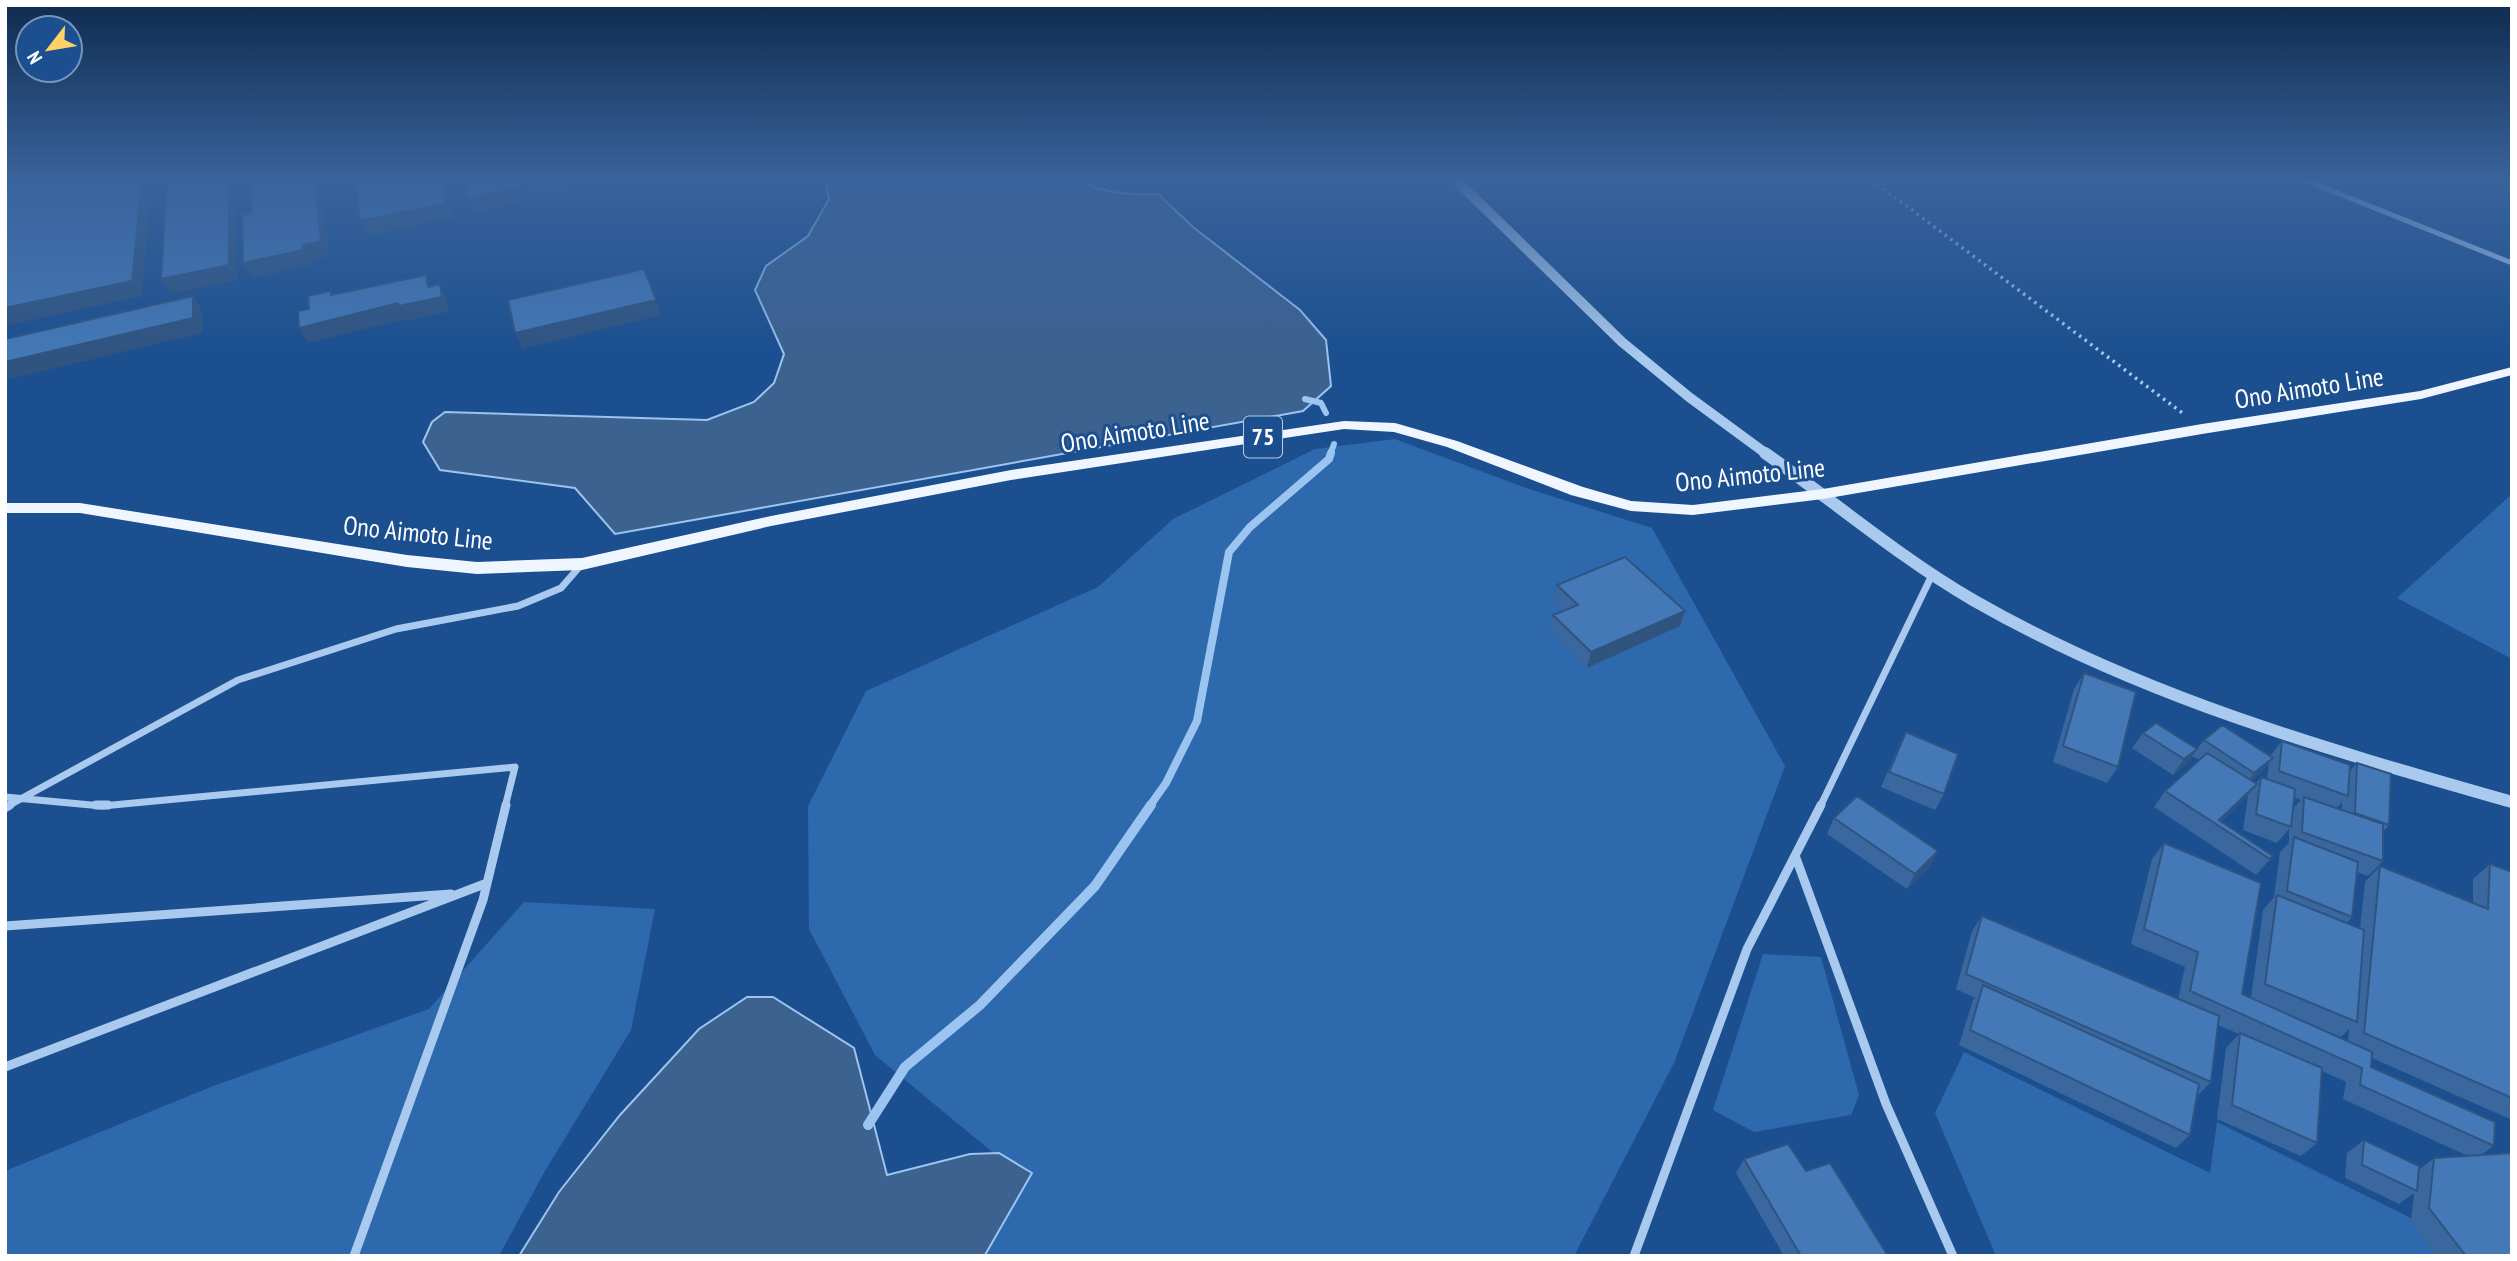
<svg xmlns="http://www.w3.org/2000/svg" width="2517" height="1261" viewBox="0 0 2517 1261" font-family="'PT Sans Narrow',sans-serif">
  <style>
    .green { fill: #2e69ad }
    .water { fill: #3c6290; stroke: #9cc4f0; stroke-width: 2 }
    .lines { fill: none; stroke-linecap: round; stroke-linejoin: round }
    .stream-far2 { stroke: #9cc4f0; stroke-width: 6 }
    .stream-far1 { stroke: #9cc4f0; stroke-width: 8 }
    .stream { stroke: #9cc4f0; stroke-width: 10 }
    .path { stroke: #a9c9ee; stroke-width: 3.5; stroke-dasharray: 2.5 4.5; stroke-linecap: butt }
    .minor-far2 { stroke: #a9c9ee; stroke-width: 5 }
    .minor-far1 { stroke: #a9c9ee; stroke-width: 7 }
    .minor { stroke: #a9c9ee; stroke-width: 9 }
    .tertiary-far1 { stroke: #a9c9ee; stroke-width: 10 }
    .tertiary { stroke: #a9c9ee; stroke-width: 12 }
    .primary { fill: #f0f6ff; fill-rule: evenodd }
    .wall { fill: #3a679d; fill-rule: evenodd }
    .shaded-wall { fill: #305480 }
    .building { fill: #4478b7; stroke: #305480; stroke-width: 2 }
    .labels { text-anchor: middle; stroke-width: 6; stroke-linejoin: round; paint-order: stroke }
    .shield { fill: #1b4f8f; stroke: #bbcadd; stroke-width: 2 }
    .shield-label { font-size: 24px; font-weight: bold; fill: #fff }
    .street-label { font-size: 26px; fill: #fff; stroke: #1b4f8f }
  </style>
  <rect width="100%" height="100%" fill="#1b4f8f"/>
  <path class="green" d="M1395 439 1526 488 1652 528 1785 766 1674 1063 1574 1256H962L1015 1171 875 1055 809 929 808 806 866 691 1098 587 1173 519 1315 449Z
    M2512 494V659L2397 598Z
    M524 902 655 909 631 1030 545 1171 499 1256H5V1171L213 1086 429 1009Z
    M1763 954 1821 957 1859 1095 1851 1115 1754 1132 1713 1110Z
    M1964 1052 2210 1173 2217 1122 2417 1221 2442 1256H1996L1935 1113Z"/>
  <path class="water" d="M825 180H1085L1084 183C1109 193 1130 196 1158 194L1193 227 1300 310 1326 340 1331 386 1303 411 615 534 575 488 440 470 423 442 432 422 445 412 707 420 754 402 774 383 784 354 755 290 766 266 808 236 829 199Z
    M747 997H773L854 1048 887 1175 970 1154 999 1153 1032 1173 985 1255 519 1256 559 1192 620 1115 699 1029Z"/>
  <g class="lines">
    <path class="stream-far2" d="M1305 399 1321 403 1326 413
      M1330 455 1334 444"/>
    <path class="stream-far1" d="M1149 807 1166 783 1197 721 1229 552 1250 527 1329 459 1331 453"/>
    <path class="stream" d="M868 1125 905 1067 980 1005 1095 886 1151 805"/>
    <path class="path" d="M1872 180 2185 415"/>
    <path class="minor-far2" d="M2305 180 2512 263"/>
    <path class="minor-far1" d="M5 797 102 806 515 767 505 807
      M6 807 238 680 396 629 518 606 561 588 581 565
      M1820 807 1932 575"/>
    <path class="minor" d="M96 805H108
      M5 808 10 805
      M1796 858 1886 1104 1953 1256
      M5 926 451 894
      M5 1067 487 883
      M354 1256 483 900 506 805
      M1634 1256 1747 949 1821 805"/>
    <path class="tertiary-far1" d="M1456 180 1622 342 1689 397 1768 455"/>
    <path class="tertiary" d="M1765 453C1835 502 1899 557 1973 600 2142 697 2326 749 2512 802"/>
    <path class="primary" d="M2512 367V375L2421 399 2202 434 1823 499 1693 515 1631 511 1571 495 1447 447 1394 432 1344 429 1011 480 771 526 582 570 477 574 407 567 80 513H5V503H80L407 555 477 562 582 558 771 516 1011 470 1344 421 1395 423 1457 441 1583 487 1631 501 1693 505 1823 489 2202 424 2420 391Z"/>
  </g>
  <path class="wall" d="M1557 585 1685 611 1680 626 1587 668 1550 631 1553 615 1564 611 1554 601Z
    M2084 673 2118 767 2107 783 2053 762 2074 689Z
    M1906 732 1944 794 1935 810 1881 787 1898 748Z
    M2143 733 2197 749 2185 765 2173 775 2132 748Z
    M2204 740 2270 756 2282 741 2350 771 2357 763 2389 825 2383 832V861L2368 876 2357 872 2352 917 2347 923 2360 928 2365 882 2380 866 2473 903V879L2490 864 2512 872V1120L2372 1058 2371 1067 2494 1146 2481 1155 2512 1256H2436L2411 1221 2414 1193 2399 1204 2345 1178 2347 1153 2364 1140 2419 1170 2434 1158 2468 1156 2343 1099 2346 1082 2322 1071 2317 1143 2301 1156 2217 1119 2226 1048 2239 1034 2218 1025 2211 1082 2197 1096 2190 1135 2176 1148 1959 1045 1973 1000 1975 998 1956 989 1972 931 1982 916 2178 999 2185 967 2131 944 2152 859 2164 843 2242 994 2251 998 2263 910 2274 897 2280 852 2289 843V829L2277 843 2243 830 2248 795 2221 822 2273 856 2256 875 2154 807 2165 791 2199 760 2192 756ZM2269 763 2267 779 2261 777 2256 783 2251 781 2260 773ZM2294 797 2301 800 2292 810ZM2342 802V810L2337 808ZM2275 1009 2341 1037 2349 1029 2348 1041Z
    M1834 818 1930 866 1907 889 1827 834Z
    M1744 1159 1806 1171 1888 1256H1784L1736 1173Z"/>
  <path class="shaded-wall" d="M142 180H152L142 296 5 326V308Z
    M229 180H236L237 280 170 294 161 279Z
    M315 180 322 193 329 256 311 260V265L252 278 243 263Z
    M442 180H445L454 217 367 236 360 221Z
    M519 180H521L527 201 474 212 468 198Z
    M551 180H579L582 189 530 200 524 186Z
    M581 180H622L584 188Z
    M426 275 433 290 440 284 447 299 449 312 406 321 405 319 308 343 299 328Z
    M193 296 202 311 203 333 5 380V362Z
    M656 300 661 315 522 349 515 333Z
    M1685 611 1680 626 1587 668 1591 652Z
    M2197 749 2185 765 2173 775 2184 759Z
    M2273 758 2260 773 2242 788 2254 773Z
    M2257 784 2244 800 2217 825 2219 820Z
    M1938 851 1930 866 1907 889 1915 874Z"/>
  <path class="building" d="M5 180H142L132 281 5 308Z
    M167 180H229V265L161 279Z
    M250 180H315L321 241 303 245V250L243 263 242 215 251 213Z
    M355 180H442L447 203 360 221Z
    M464 180H519L521 187 468 198Z
    M523 180H551L524 186Z
    M644 269 656 300 515 333 508 300Z
    M426 275 428 287 440 284 442 297 399 306 398 303 299 328 298 311 309 309 308 296 331 291V295Z
    M193 296V318L5 362V339Z
    M1625 557 1685 611 1591 652 1553 615 1578 605 1557 585Z
    M2084 673 2136 692 2118 767 2063 746Z
    M2156 723 2197 749 2184 759 2143 733Z
    M2222 725 2273 758 2254 773 2204 740Z
    M1906 732 1958 754 1944 794 1889 772Z
    M2282 741 2350 765 2348 796 2279 771Z
    M2207 753 2257 784 2219 820 2273 856 2270 859 2165 791Z
    M2357 763 2391 774 2389 825 2355 813Z
    M2261 777 2295 789 2291 827 2256 814Z
    M1857 796 1938 851 1915 874 1834 818Z
    M2304 797 2383 824V861L2302 832Z
    M2294 837 2358 862 2352 917 2287 891Z
    M2164 843 2261 883 2242 994 2372 1052 2371 1067 2495 1122 2494 1146 2360 1085 2362 1068 2190 991 2198 952 2144 929Z
    M2490 864 2512 872V1098L2364 1033 2380 866 2488 909Z
    M2277 895 2364 930 2357 1022 2265 984Z
    M1982 916 2219 1016 2211 1082 1966 974Z
    M1983 985 2199 1084 2190 1135 1970 1030Z
    M2240 1033 2322 1068 2317 1143 2232 1105Z
    M2364 1140 2419 1166 2417 1191 2362 1165Z
    M1788 1144 1806 1171 1830 1163 1888 1256H1801L1744 1159Z
    M2512 1153V1256H2466L2429 1208 2434 1158Z"/>
  <linearGradient id="sky" x2="0" y2="1"><stop stop-color="#0f2b4f"/><stop offset="0.5" stop-color="#39639b"/><stop offset="1" stop-color="#39639b" stop-opacity="0"/></linearGradient>
  <rect width="2517" height="357" fill="url(#sky)"/>
  <g class="labels">
    <rect class="shield" x="1244" y="416.5" width="38" height="41" rx="5"/>
    <g class="shield-label">
      <text x="1263" y="445">75</text>
    </g>
    <g class="street-label">
      <text transform="translate(2309 388) rotate(-9)" y="9">Ono Aimoto Line</text>
      <text transform="translate(1135 432) rotate(-9)" y="9">Ono Aimoto Line</text>
      <text transform="translate(1750 475) rotate(-6)" y="9">Ono Aimoto Line</text>
      <text transform="translate(418 533) rotate(6)" y="9">Ono Aimoto Line</text>
    </g>
  </g>
  <rect width="2517" height="1261" fill="none" stroke="#ffffff" stroke-width="14"/>
  <g transform="translate(49 49) rotate(239)"><circle r="33" fill="#1b4f8f" stroke="#7695bc" stroke-width="2"/>
  <path d="M0-5L12 26L0 18L-12 26Z" fill="#ffd166"/>
  <text y="-10" font-size="19" font-weight="bold" text-anchor="middle" fill="#ffffff">N</text>
  </g>
</svg>
